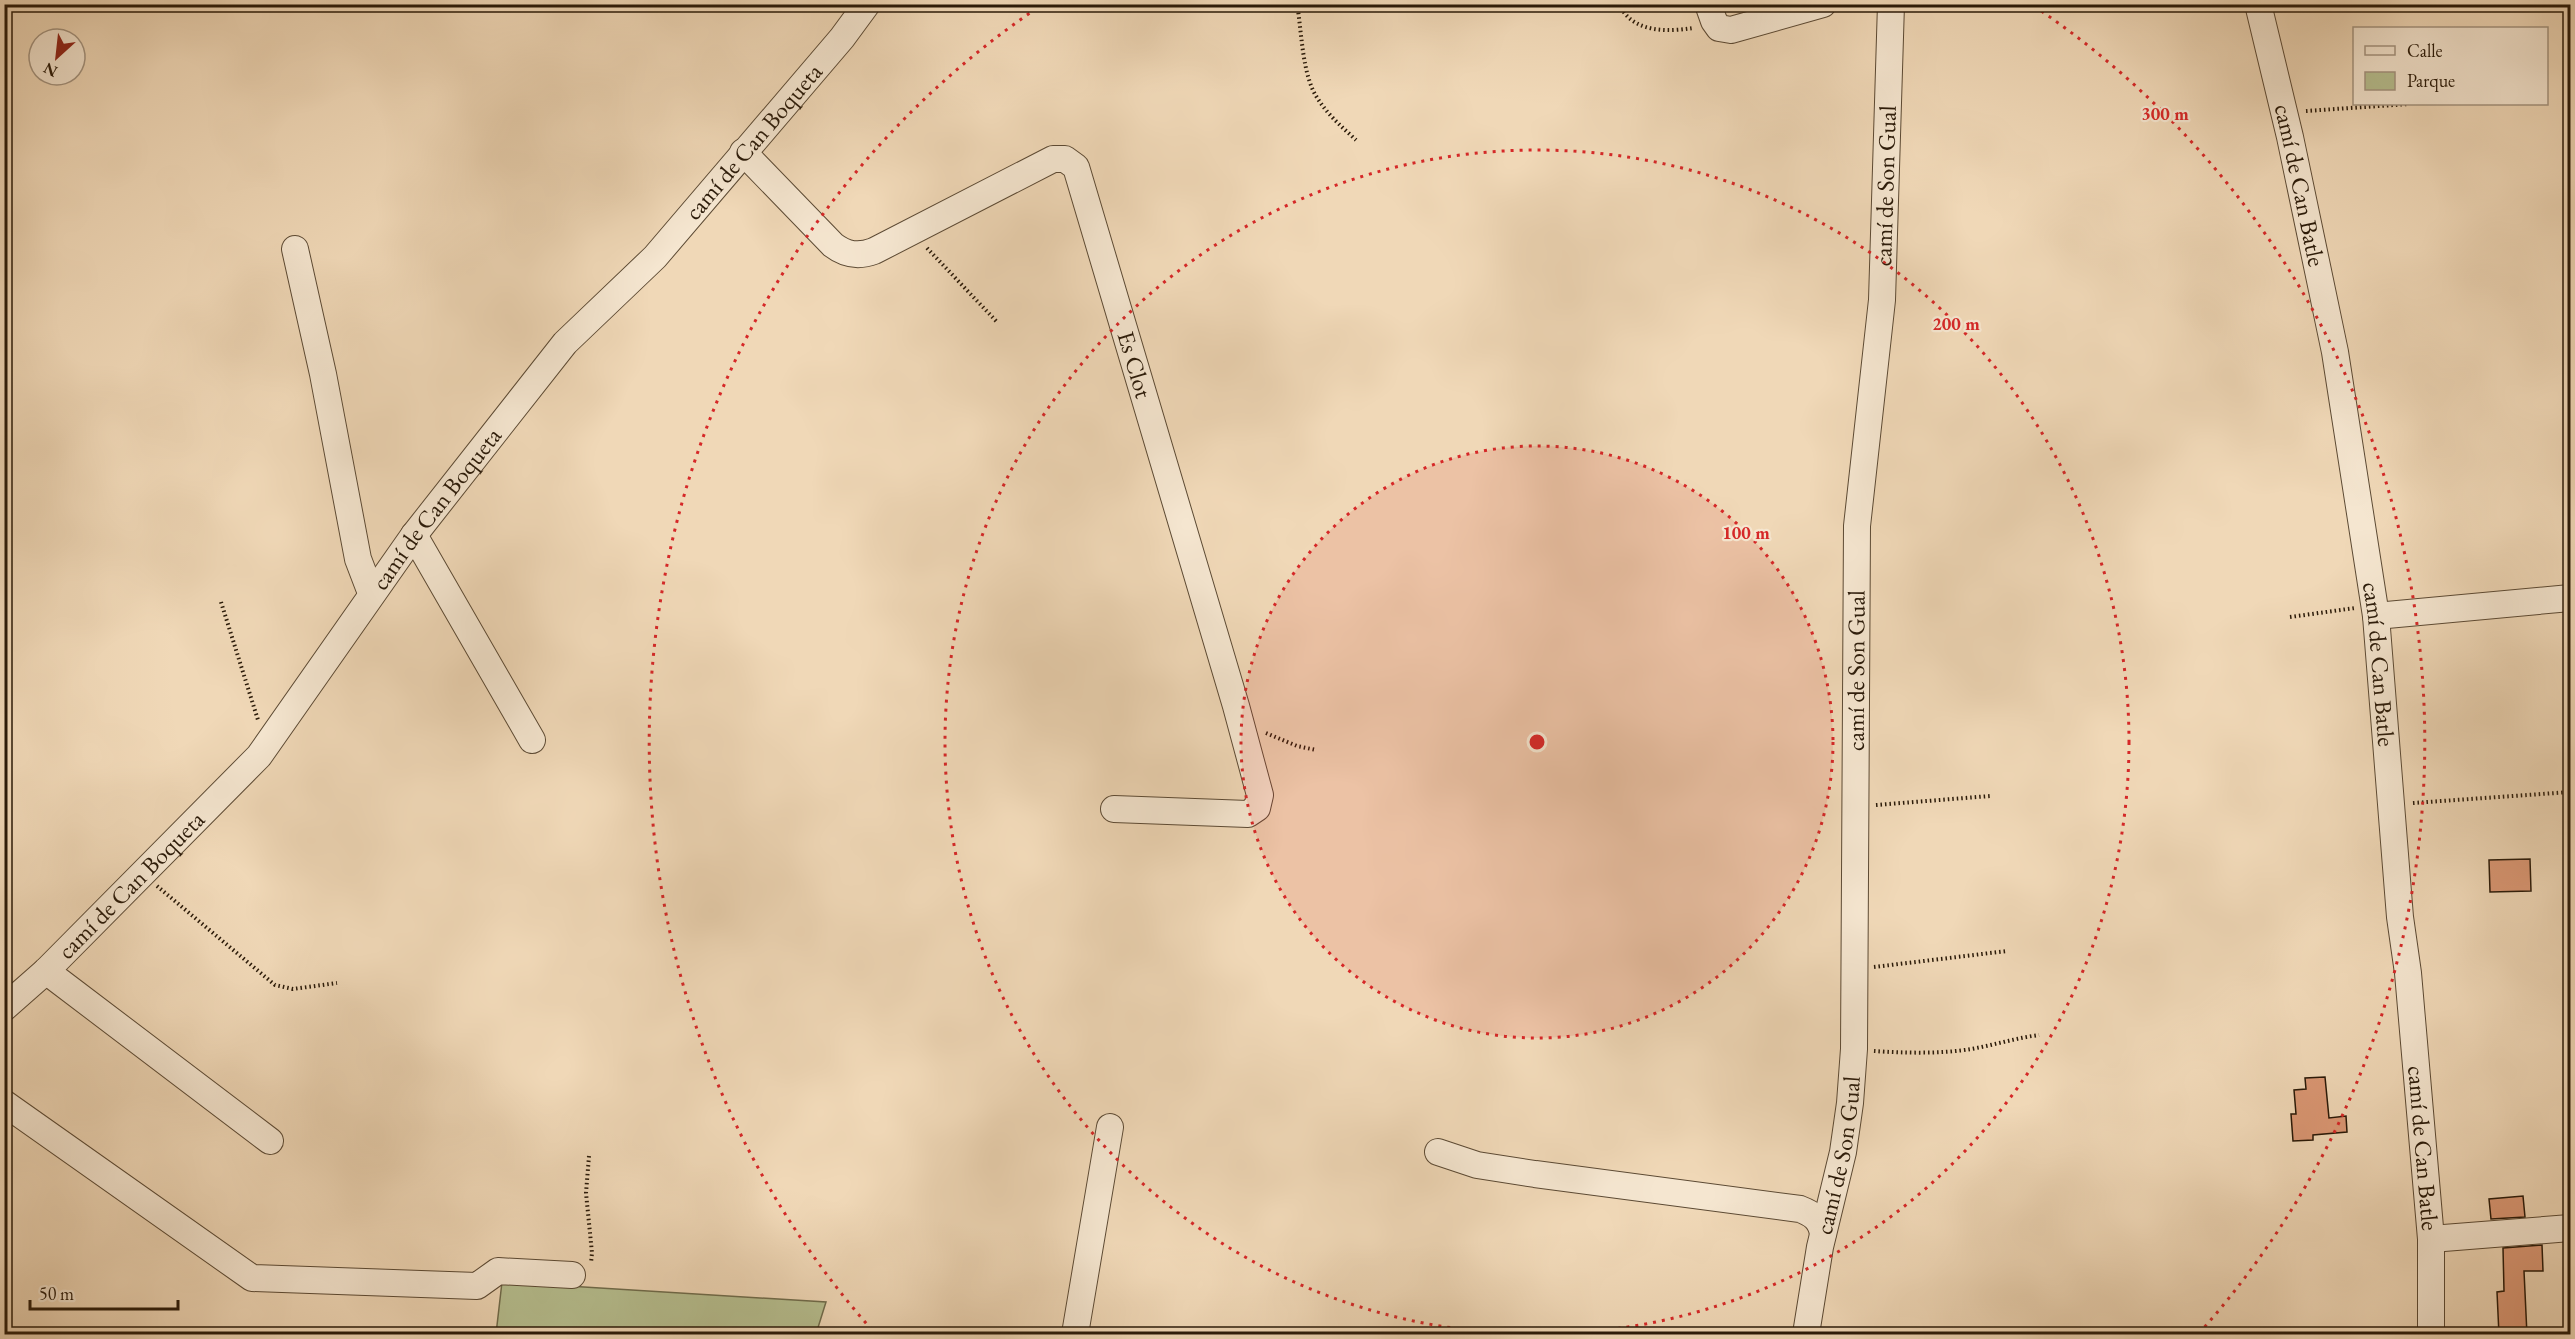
<svg xmlns="http://www.w3.org/2000/svg" width="2575" height="1339" viewBox="0 0 2575 1339" font-family="'EB Garamond',serif">
  <style>
    .green { fill: #b6bf90; stroke: #706c4c; stroke-width: 1.5 }
    .building { fill: #db9875; stroke: #2a1a09; stroke-width: 1.5 }
    .lines { fill: none; stroke-linecap: round; stroke-linejoin: round }
    .minor-casing { stroke: #5c4a34; stroke-width: 28 }
    .path { stroke: #2a1a09; stroke-width: 4; stroke-dasharray: 1.5 3; stroke-linecap: butt }
    .minor { stroke: #f5e6d0; stroke-width: 26 }
    .ring { fill: none; stroke: #d62828; stroke-width: 3; stroke-dasharray: 3 6 }
    .labels { text-anchor: middle; stroke-width: 4.5; stroke-linejoin: round; paint-order: stroke }
    .street-label { font-size: 24px; fill: #2a1a09; stroke: #f5e6d0 }
    .centre { fill: #d62828; stroke: #f5e6d0; stroke-width: 3 }
    .ring-label { font-size: 18px; text-anchor: middle; font-weight: bold; fill: #d62828; stroke: #f5e6d0; stroke-width: 4.5; stroke-linejoin: round; paint-order: stroke }
  </style>
  <rect width="100%" height="100%" fill="#f0d8b7"/>
  <filter id="stains"><feTurbulence type="fractalNoise" baseFrequency=".00333" numOctaves="4"/><feColorMatrix values="0 0 0 0 .2 0 0 0 0 .09 0 0 0 0 .02 0 0 0 .5 -.17"/></filter>
  <radialGradient id="worn" r=".72"><stop offset=".6" stop-color="#630" stop-opacity="0"/><stop offset="1" stop-color="#630" stop-opacity=".3"/></radialGradient>
  <path class="green" d="M502 1282 826 1302 816 1334H496Z"/>
  <path class="building" d="M2530 859 2531 891 2490 892 2489 860Z
    M2325 1077 2329 1118 2346 1116 2347 1132 2313 1135V1140L2293 1141 2291 1114H2296L2294 1090 2306 1089 2305 1078Z
    M2523 1196 2525 1217 2491 1219 2489 1199Z
    M2542 1245 2543 1271H2524L2527 1335H2499L2497 1292 2504 1291 2503 1248Z"/>
  <g class="lines">
    <g class="minor-casing">
      <g id="minor">
        <path d="M1708 4 1714 21 1719 28 1731 30 1823 4"/>
        <path id="s1" d="M2258 4 2290 137 2335 352 2376 616 2400 917 2408 973 2431 1239V1334"/>
        <path id="s2" d="M743 152 833 245C846 255 858 257 874 251L1053 159H1065L1076 167 1236 706 1260 795 1257 808 1248 814 1114 809"/>
        <path d="M295 249 323 374 358 559 371 593"/>
        <path d="M414 535 532 740"/>
        <path d="M2376 616 2570 598"/>
        <path d="M46 971 270 1141"/>
        <path id="s3" d="M4 1008 46 971 259 756 414 535 565 343 655 257 842 38 867 4"/>
        <path d="M4 1103 252 1278 477 1286 498 1271 572 1275"/>
        <path d="M1438 1152 1477 1165 1535 1174 1800 1209C1813 1214 1820 1219 1823 1233"/>
        <path d="M2431 1239 2570 1228"/>
        <path d="M1075 1334 1110 1127"/>
        <path id="s4" d="M1806 1334 1820 1247 1843 1152 1850 1103 1854 1049 1857 526 1882 300 1891 4"/>
      </g>
    </g>
    <path class="path" d="M1297 4C1302 33 1302 76 1318 99 1328 115 1342 127 1356 140
      M1619 4C1632 33 1667 32 1693 28
      M2306 111 2409 104
      M927 248 997 322
      M221 602 258 720
      M2290 617 2355 608
      M1266 733 1297 746 1316 750
      M2413 803 2570 792
      M1876 805 1990 796
      M157 886 275 985 293 989 337 983
      M1874 967 2007 951
      M1874 1051C1903 1053 1942 1054 1971 1049 1994 1045 2016 1038 2039 1035
      M589 1156 586 1193 592 1253 591 1263"/>
    <use href="#minor" class="minor"/>
  </g>
  <circle cx="1537" cy="742" r="296" fill="#d62828" fill-opacity=".12"/>
  <g class="ring">
    <circle cx="1537" cy="742" r="296"/>
    <circle cx="1537" cy="742" r="592"/>
    <path d="M872 1330A888 888 0 0 1 1040 6M2034 6A888 888 0 0 1 2202 1330"/>
  </g>
  <g class="labels">
    <g class="street-label">
      <text dy="8" stroke="none"><textPath href="#s3" startOffset="1149">camí de Can Boqueta</textPath></text>
      <text dy="8" stroke="none"><textPath href="#s4" startOffset="1154">camí de Son Gual</textPath></text>
      <text dy="8" stroke="none"><textPath href="#s1" startOffset="186">camí de Can Batle</textPath></text>
      <text dy="8" stroke="none"><textPath href="#s2" startOffset="606">Es Clot</textPath></text>
      <text dy="8" stroke="none"><textPath href="#s3" startOffset="663">camí de Can Boqueta</textPath></text>
      <text dy="8" stroke="none"><textPath href="#s1" startOffset="672">camí de Can Batle</textPath></text>
      <text dy="8" stroke="none"><textPath href="#s4" startOffset="668">camí de Son Gual</textPath></text>
      <text dy="8" stroke="none"><textPath href="#s3" startOffset="177">camí de Can Boqueta</textPath></text>
      <text dy="8" stroke="none"><textPath href="#s1" startOffset="1158">camí de Can Batle</textPath></text>
      <text dy="8" stroke="none"><textPath href="#s4" startOffset="182">camí de Son Gual</textPath></text>
    </g>
  </g>
  <circle cx="1537" cy="742" r="9" class="centre"/>
  <g class="ring-label">
    <text x="2165" y="120">300 m</text>
    <text x="1956" y="330">200 m</text>
    <text x="1746" y="539">100 m</text>
  </g>
  <rect width="2575" height="1339" fill="none" stroke="#f0d8b7" stroke-width="24"/>
  <rect x="6" y="6" width="2563" height="1327" fill="none" stroke="#2a1a09" stroke-width="3"/>
  <rect x="12" y="12" width="2551" height="1315" fill="none" stroke="#2a1a09" stroke-width="1.5"/>
  <rect x="2353" y="27" width="195" height="78" fill="#f5e6d0" stroke="#a49480" stroke-width="1.5"/>
  <rect x="2365" y="46" width="30" height="9" fill="#f5e6d0" stroke="#a49480" stroke-width="1.5"/>
  <text x="2407" y="57" font-size="18" fill="#2a1a09">Calle</text>
  <rect x="2365" y="72" width="30" height="18" fill="#b6bf90" stroke="#a49480" stroke-width="1.5"/>
  <text x="2407" y="87" font-size="18" fill="#2a1a09">Parque</text>
  <g transform="translate(57 57) rotate(207)"><circle r="28" fill="#f5e6d0" stroke="#a49480" stroke-width="1.5"/>
  <path d="M0-4.5L10 22L0 15L-10 22Z" fill="#8f2418"/>
  <text y="-9" font-size="16" font-weight="bold" text-anchor="middle" fill="#2a1a09">N</text>
  </g>
  <path d="M30 1300v9h148v-9" fill="none" stroke="#2a1a09" stroke-width="3"/>
  <text x="39" y="1300" font-size="18" fill="#2a1a09" stroke="#f5e6d0" stroke-width="4.5" paint-order="stroke">50 m</text>
  <rect width="100%" height="100%" filter="url(#stains)"/>
  <rect width="100%" height="100%" fill="url(#worn)"/>
</svg>
